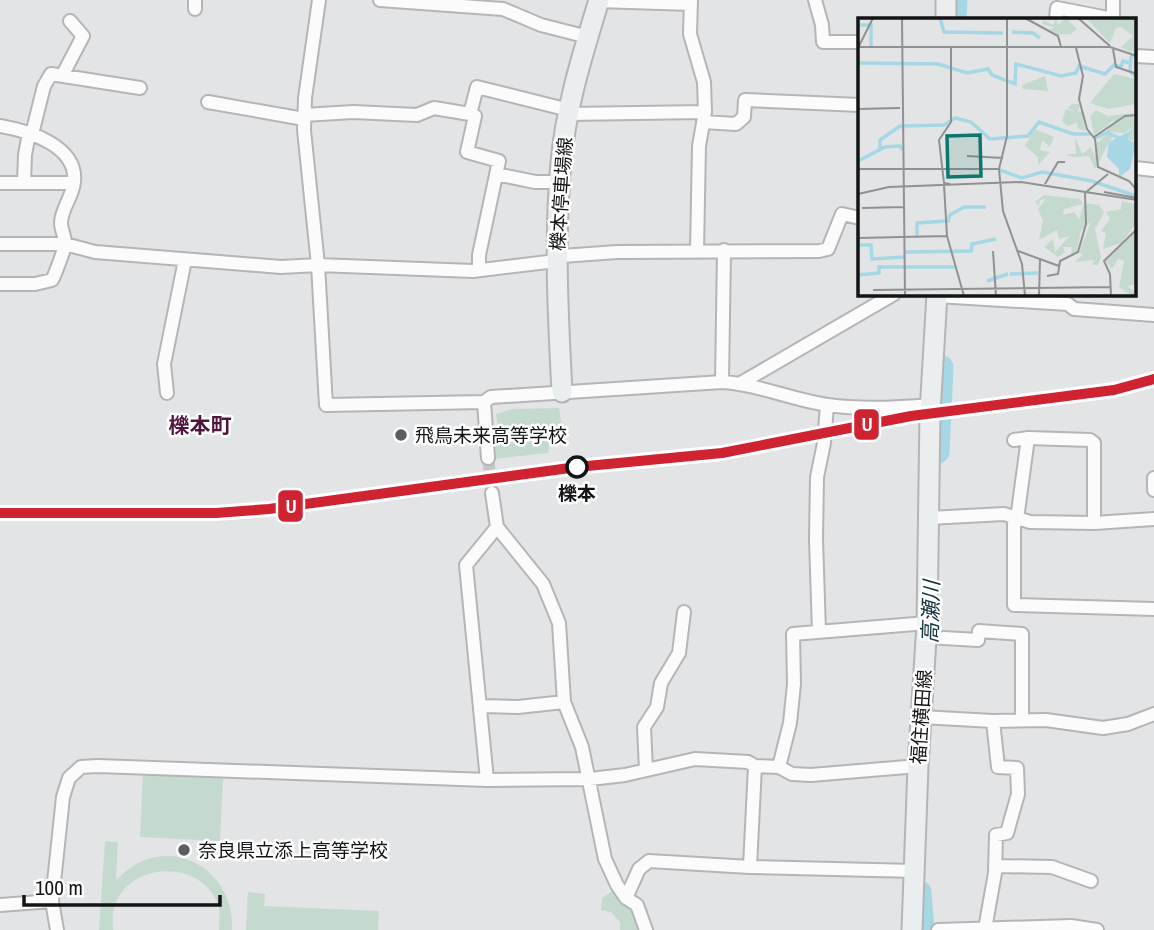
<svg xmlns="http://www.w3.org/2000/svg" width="1154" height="930" viewBox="0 0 1154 930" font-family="'Archivo Narrow','Noto Sans JP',sans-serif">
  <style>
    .green { fill: #c5dacf }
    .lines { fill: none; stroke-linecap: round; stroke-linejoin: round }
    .river { stroke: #a5d7e5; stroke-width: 23 }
    .minor-tunnel { stroke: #c4c5c7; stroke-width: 12; stroke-dasharray: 12 6; stroke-linecap: butt }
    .minor-casing { stroke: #b5b5b7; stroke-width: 16 }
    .secondary-casing { stroke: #b5b5b7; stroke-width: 23 }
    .minor { stroke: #fbfbfb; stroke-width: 12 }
    .secondary { stroke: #ebeeef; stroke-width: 19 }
    .rail-1-casing { stroke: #fff; stroke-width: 16 }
    .rail-1 { stroke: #d02332; stroke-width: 10 }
    .poi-dot { fill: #5c5d5e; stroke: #fff; stroke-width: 2.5 }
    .stop-dot { fill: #fff; stroke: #131415; stroke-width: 3.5 }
    .labels { text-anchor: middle; stroke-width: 5; stroke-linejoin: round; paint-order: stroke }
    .street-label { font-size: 19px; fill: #131415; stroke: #fff }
    .poi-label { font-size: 19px; fill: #131415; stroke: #fff; text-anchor: start }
    .stop-label { font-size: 19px; font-weight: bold; fill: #131415; stroke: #fff }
    .neighbourhood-label { font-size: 21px; font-weight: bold; fill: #4f153e; stroke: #fff }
    .water-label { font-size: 21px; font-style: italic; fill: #11333c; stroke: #fff }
    .inset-river { fill: none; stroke: #a5d7e5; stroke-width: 3.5 }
    .inset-road { fill: none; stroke: #909192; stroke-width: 2 }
    .view { fill: #0f766e; fill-opacity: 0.15; stroke: #0f766e; stroke-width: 3.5 }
    .inset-edge { fill: none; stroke: #131415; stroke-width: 3.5 }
    .line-badge { stroke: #fff; stroke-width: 2.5 }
    .badge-label { font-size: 19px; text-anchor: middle; font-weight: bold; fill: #fff }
  </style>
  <rect width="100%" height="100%" fill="#e3e4e6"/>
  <path class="green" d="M559 408 563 433 556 435 557 443 549 445 548 453 493 459V444L500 441 496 414 512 409Z
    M143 773 223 776 220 841 140 837Z
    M105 841 118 842 116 880C126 871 134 863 148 859 195 845 235 884 232 930H219C219 923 220 915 219 908 206 859 128 859 114 908 112 914 113 923 113 930H99Z
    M612 891 622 903 632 909 638 930H620V922L611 912 601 910 602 898Z
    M248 892 265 894 264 906 379 911 378 930H246Z"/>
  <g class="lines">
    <path class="river" d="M955 19 956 0
      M938 452 942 367
      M920 892 923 930"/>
    <path class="minor-tunnel" d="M488 458 492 493"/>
    <g class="minor-casing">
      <path id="minor" d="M319 0 305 98 304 130 318 265 326 405 484 402
        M380 0 503 9 541 25 588 37
        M691 0 690 34 704 82 705 112 699 146 697 251
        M815 0 822 25 823 42H860
        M598 1 691 4
        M195 9V0
        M1056 19 1057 8 1113 19
        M1113 19V0
        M1135 56 1154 57
        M62 76 83 36 70 21
        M208 102 304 119
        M470 114 475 116 467 152 499 161 479 255V270
        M568 114 705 112
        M304 115 353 112 417 115 434 108 470 114 477 87 569 110
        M703 122 736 124 744 117 745 100 860 105
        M0 126C29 131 78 146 74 182 73 196 61 209 61 223 61 230 66 238 65 245 64 250 55 275 52 280L35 284H0
        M32 134 44 86 51 74 140 88
        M1135 168 1154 170
        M496 174 535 182H560
        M0 183H74
        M24 183 25 155 29 133
        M0 244H65L95 252 281 267 318 265 473 271 556 261 562 256 617 252 819 251 828 249 842 214 860 218
        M937 296 1068 304 1074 309 1154 315
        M722 382 724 250
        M741 383 894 294
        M167 393 164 364 185 260
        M1028 438 1090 440 1094 443V523
        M1014 440 1028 438 1017 519
        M488 458 484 402 491 397 722 382C758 384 792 400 828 405 862 410 897 408 931 405
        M1154 478V490
        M492 493 497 527 543 584 559 623 564 702 582 747 605 859 617 885 626 898 637 905 646 930
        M929 518 1004 514 1030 522 1094 523 1154 519
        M1014 518V605L1154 609
        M819 632 816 539 817 477 824 443 827 405
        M926 637 978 640 979 631 1022 634V719
        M481 706 518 707 564 702
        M921 717 993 721 1046 720 1103 728 1128 724 1154 714
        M779 767 790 723 794 684 793 634 927 623
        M646 770 644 727 657 707 661 683 679 653 684 612
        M487 780 466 565 497 527
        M995 866 1052 867 1091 881
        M750 867 755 766
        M626 898 639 869 649 861 750 867 915 871
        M0 905 52 901
        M985 929 995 873 996 835 1007 833 1018 794 1017 768 998 767 993 721
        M57 930 52 901 63 797 69 778 81 767 98 766 487 780 590 779 625 775 695 759 748 762 755 766 779 767 792 774 811 775 918 766
        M938 930 1071 926 1097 930"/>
    </g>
    <g class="secondary-casing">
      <path id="secondary" d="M946 19V0
        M562 392C558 316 554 238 561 162 566 106 583 53 599 0
        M912 930 918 766 927 623 930 413 937 294"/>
    </g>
    <use href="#minor" class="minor"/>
    <use href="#secondary" class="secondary"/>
    <g class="rail-1-casing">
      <path id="rail-1" d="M0 513H216L269 509 577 467 722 453 911 416 1114 390 1154 379"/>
    </g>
    <use href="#rail-1" class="rail-1"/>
  </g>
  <g class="poi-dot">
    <circle cx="401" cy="435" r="7"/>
    <circle cx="184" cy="850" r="7"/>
  </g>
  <circle class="stop-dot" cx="577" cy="467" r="10"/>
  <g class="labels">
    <g class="street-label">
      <text transform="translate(561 194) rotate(-86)" y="7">櫟本停車場線</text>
      <text transform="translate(921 717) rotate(-86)" y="7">福住横田線</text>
    </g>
    <g class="poi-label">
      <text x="415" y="442">飛鳥未来高等学校</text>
      <text x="198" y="857">奈良県立添上高等学校</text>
    </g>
    <g class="stop-label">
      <text x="577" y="500">櫟本</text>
    </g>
    <g class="neighbourhood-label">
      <text x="200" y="433">櫟本町</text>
    </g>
    <g class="water-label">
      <text transform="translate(931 612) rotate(-88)" y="7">高瀬川</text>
    </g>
  </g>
  <g transform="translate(858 18)">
    <rect width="278" height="278" fill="#e3e4e6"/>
    <path d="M208 0 219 11 213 16 200 17 192 12 196 9 184 6 186 2 195 7 198 1 200 7ZM278 0V32L273 34 263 29 275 18 263 9 258 10 252 25 230 2ZM256 56 278 61V86L250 91 232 85ZM187 58 190 73 165 71 164 67ZM214 86H223L219 94 224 93 227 113 219 110 220 104 210 108 204 103 208 91 217 94 210 90ZM238 92 250 98 275 95 278 123 269 121 274 109 267 115 248 114 258 101 236 117 232 98ZM177 111 196 119 192 129 184 122 182 132 192 134 180 147V139L167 128ZM249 116 255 117 237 151 231 138 215 139 207 136H218L217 119 224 136 233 129 237 139 238 126ZM186 177 222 181 225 186 206 191 205 197 216 194 221 201 226 185 241 187 246 195 237 211 243 239 240 247H234L236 242 217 244 225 236 221 235 233 204 223 212 219 233 213 237 214 229H205L207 234 200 239 186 229 195 221 197 234 212 218 201 221 199 212 181 222 185 203 180 191 188 181 182 182 181 188 177 184ZM264 183 276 186 278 206 263 225 245 231 248 215 243 213 252 201 248 194 263 191ZM278 212V266L269 268 277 274 278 269V278H274L261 269 266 243 260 241 254 251 248 243Z" fill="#c5dacf"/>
    <path d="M274 112 269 121 278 125 272 151 261 159V151L249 139 251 124Z" fill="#a5d7e5"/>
    <path class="inset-river" d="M82 0 86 14 145 15M0 7H13V28M154 14 175 15 182 20M277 37 273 39 272 53 279 60M0 45 80 46 109 55 130 51 134 57 157 66 158 46 203 58 218 55 221 48 247 56 256 47 263 49 265 43 272 45M237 120 249 115 264 121M22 131V122L42 108 86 107 97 100 113 104 132 121 170 118 181 104 215 116H232M0 143 27 129 42 128 44 132M142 152 164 160 184 154 234 163 278 178M59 220V205L90 203 92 197 106 189H128M0 227H13L14 241 47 239M47 234 113 233 114 226 138 221M152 256 180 255M0 257 21 255V249H98M129 263 150 256"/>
    <path class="inset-road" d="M44 0 47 278M149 0V118L141 151 145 193 164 246 167 278M167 0 200 18 203 29M220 0 252 28M0 29H93M0 30 15 0M218 30 225 58 221 81 229 111 237 121 240 149 271 163 279 172M255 31 258 49 279 56M0 91 42 90M236 119 267 98 279 97M109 138 145 140M0 151H141M92 166 86 165 81 122 93 104V29H252L279 38M187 166 200 144H207M86 167 89 218 106 278M246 174 279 180M0 176 31 169 163 164 279 182M4 190 46 189M0 220 89 218M135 233 138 278M160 233 201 248M189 258 200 256 202 243 220 234 228 206 227 175 250 156M15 272 252 269M181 278 182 241M253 278 252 256 246 243 279 211"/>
    <path class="view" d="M122 117 123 158 90 159 89 118Z"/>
    <rect width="278" height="278" class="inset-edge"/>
  </g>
  <g class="line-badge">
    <rect x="853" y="408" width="27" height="33" rx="7" fill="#d02332"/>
    <rect x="277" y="489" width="27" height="34" rx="7" fill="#d02332"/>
  </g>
  <g class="badge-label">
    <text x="867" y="431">U</text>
    <text x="291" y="513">U</text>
  </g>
  <path d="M24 895v10h196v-10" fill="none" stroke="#131415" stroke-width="3.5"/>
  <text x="35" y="895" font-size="21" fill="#131415" stroke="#ffffff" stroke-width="5" paint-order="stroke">100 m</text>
</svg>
